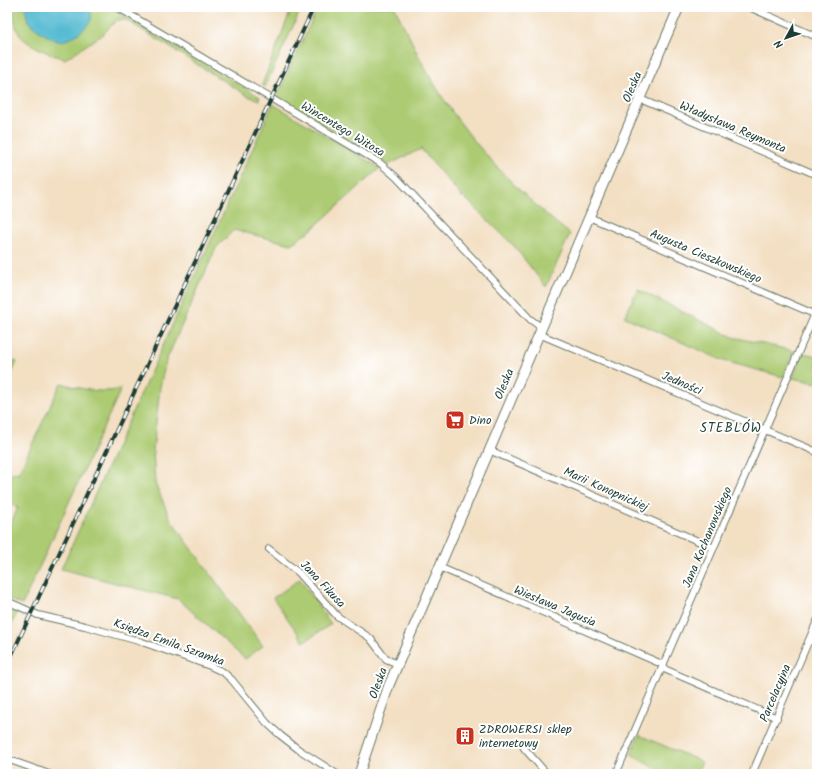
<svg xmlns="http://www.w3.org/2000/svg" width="824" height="781" viewBox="0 0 824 781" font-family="Kalam,sans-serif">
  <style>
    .green { fill: #accb72; stroke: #668453 }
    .water { fill: #53bad1; stroke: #397c82 }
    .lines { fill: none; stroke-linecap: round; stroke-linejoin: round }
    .street-casing { stroke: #697666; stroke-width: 8 }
    .secondary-casing { stroke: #697666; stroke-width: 11 }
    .street { stroke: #fff; stroke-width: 6 }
    .secondary { stroke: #fff; stroke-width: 9 }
    .rail-casing { stroke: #1f3d34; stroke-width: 4 }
    .rail { stroke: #fff; stroke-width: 2.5; stroke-dasharray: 8; stroke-linecap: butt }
    .labels { text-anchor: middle; stroke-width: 4; stroke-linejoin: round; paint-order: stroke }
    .street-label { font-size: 12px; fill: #1f3d34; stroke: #fff }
    .poi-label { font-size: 12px; fill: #1f3d34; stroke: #fff; text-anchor: start }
    .neighbourhood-label { font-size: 13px; letter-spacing: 1px; fill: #1f3d34; stroke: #fff }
  </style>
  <rect width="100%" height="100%" fill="#fff"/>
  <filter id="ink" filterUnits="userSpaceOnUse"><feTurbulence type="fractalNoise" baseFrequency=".025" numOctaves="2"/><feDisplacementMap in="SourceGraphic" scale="8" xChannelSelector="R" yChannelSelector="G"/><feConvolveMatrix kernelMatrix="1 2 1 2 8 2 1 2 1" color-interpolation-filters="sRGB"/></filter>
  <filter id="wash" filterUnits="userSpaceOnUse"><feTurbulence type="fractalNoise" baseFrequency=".012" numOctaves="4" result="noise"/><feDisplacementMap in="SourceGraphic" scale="16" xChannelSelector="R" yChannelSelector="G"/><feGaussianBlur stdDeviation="0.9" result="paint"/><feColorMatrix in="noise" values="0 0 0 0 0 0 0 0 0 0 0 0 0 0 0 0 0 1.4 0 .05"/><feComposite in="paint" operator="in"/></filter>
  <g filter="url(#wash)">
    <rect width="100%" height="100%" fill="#f3dfc2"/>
    <path class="green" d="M13 7H25L28 21 91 13 89 7H109L260 97 259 100 248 96 126 20H117L102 35 65 59C54 56 25 44 19 34 15 27 14 16 13 7Z
      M292 7H302L265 87 262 85Z
      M318 7H395C399 18 406 29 411 40 446 117 504 182 570 234L546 287 514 246 463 196 462 197 421 149 388 165 375 155 276 98Z
      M273 104 380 168 310 231 291 244 234 230 216 248 166 361 160 387 153 450 155 483 171 520 263 646 245 659 178 599 61 569Z
      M637 289 733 337 794 351 783 377 724 361 625 317Z
      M803 353 817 356V383L792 378Z
      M7 357 17 362 7 383Z
      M61 383C81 389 101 394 121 389L22 605 7 598V555L8 552 7 551V531L18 508 7 502V484L12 473 19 472Z
      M300 579 331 624 304 642 273 598Z
      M7 605 18 611 7 633Z
      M639 735 702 762 696 774H665L631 755Z"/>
    <path class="water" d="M25 7H89C90 11 92 15 91 19 88 28 68 43 58 41 51 39 33 28 29 22 27 18 26 12 25 7Z"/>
  </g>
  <g filter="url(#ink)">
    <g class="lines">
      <g class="street-casing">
        <path id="street" d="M117 7 380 163 396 177 530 319 542 328
          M749 7 817 37
          M640 99 817 175
          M589 217 814 314
          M539 334 817 452
          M489 450 714 548
          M269 549 299 573 337 616 370 638 386 659 398 664
          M439 567 664 665
          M7 601 38 615 85 626 142 642 210 666 223 672 232 680 267 723 280 735 298 749 337 774
          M809 640 817 644
          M662 668 777 718
          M524 748 547 774
          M7 759 49 774
          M616 774 817 309
          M752 774 817 621"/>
      </g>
      <g class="secondary-casing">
        <path id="secondary" d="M359 774 389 685 398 664 679 7"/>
      </g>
      <use href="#street" class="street"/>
      <use href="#secondary" class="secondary"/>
      <g class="rail-casing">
        <path id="rail" d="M7 665 314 7"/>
      </g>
      <use href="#rail" class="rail"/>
    </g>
  </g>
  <defs>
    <g id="supermarket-square" transform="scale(1)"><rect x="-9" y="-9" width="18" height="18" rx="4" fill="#c8321e" stroke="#fff"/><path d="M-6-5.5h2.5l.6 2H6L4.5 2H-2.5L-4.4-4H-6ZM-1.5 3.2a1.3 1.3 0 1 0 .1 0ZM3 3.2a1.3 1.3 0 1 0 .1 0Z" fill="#fff"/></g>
    <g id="building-square" transform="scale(1)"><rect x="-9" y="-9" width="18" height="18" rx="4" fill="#c8321e" stroke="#fff"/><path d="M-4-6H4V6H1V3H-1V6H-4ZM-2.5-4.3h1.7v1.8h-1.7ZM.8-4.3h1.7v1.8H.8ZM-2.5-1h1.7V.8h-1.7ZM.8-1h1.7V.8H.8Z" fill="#fff"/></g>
  </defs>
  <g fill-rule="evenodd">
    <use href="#supermarket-square" x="455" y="420"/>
    <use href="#building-square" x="465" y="736"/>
  </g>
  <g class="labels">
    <g class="street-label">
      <text transform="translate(632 87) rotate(-67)" y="4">Oleska</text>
      <text transform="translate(733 127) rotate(23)" y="4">Władysława Reymonta</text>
      <text transform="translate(343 129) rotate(31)" y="4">Wincentego Witosa</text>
      <text transform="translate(706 256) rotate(23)" y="4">Augusta Cieszkowskiego</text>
      <text transform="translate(682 383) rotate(23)" y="4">Jedności</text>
      <text transform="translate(504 384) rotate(-67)" y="4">Oleska</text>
      <text transform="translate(606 489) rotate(24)" y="4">Marii Konopnickiej</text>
      <text transform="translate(707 537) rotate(-67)" y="4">Jana Kochanowskiego</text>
      <text transform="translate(323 584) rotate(47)" y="4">Jana Fikusa</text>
      <text transform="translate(555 606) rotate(23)" y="4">Wiesława Jagusia</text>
      <text transform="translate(169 642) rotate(20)" y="4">Księdza Emila Szramka</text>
      <text transform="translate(378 683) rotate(-70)" y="4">Oleska</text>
      <text transform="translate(775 693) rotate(-67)" y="4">Parcelacyjna</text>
    </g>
    <g class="poi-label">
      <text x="469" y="424">Dino</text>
      <text x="479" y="733">ZDROWERSI sklep<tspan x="479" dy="14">internetowy</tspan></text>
    </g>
    <g class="neighbourhood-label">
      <text x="731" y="432">STEBLÓW</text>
    </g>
  </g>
  <rect width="824" height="781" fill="none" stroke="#fff" stroke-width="24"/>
  <g transform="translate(786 38) rotate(230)" stroke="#ffffff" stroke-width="3" paint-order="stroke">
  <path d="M0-3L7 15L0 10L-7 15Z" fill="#1f3d34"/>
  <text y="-6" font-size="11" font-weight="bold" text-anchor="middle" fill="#1f3d34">N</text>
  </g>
</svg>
